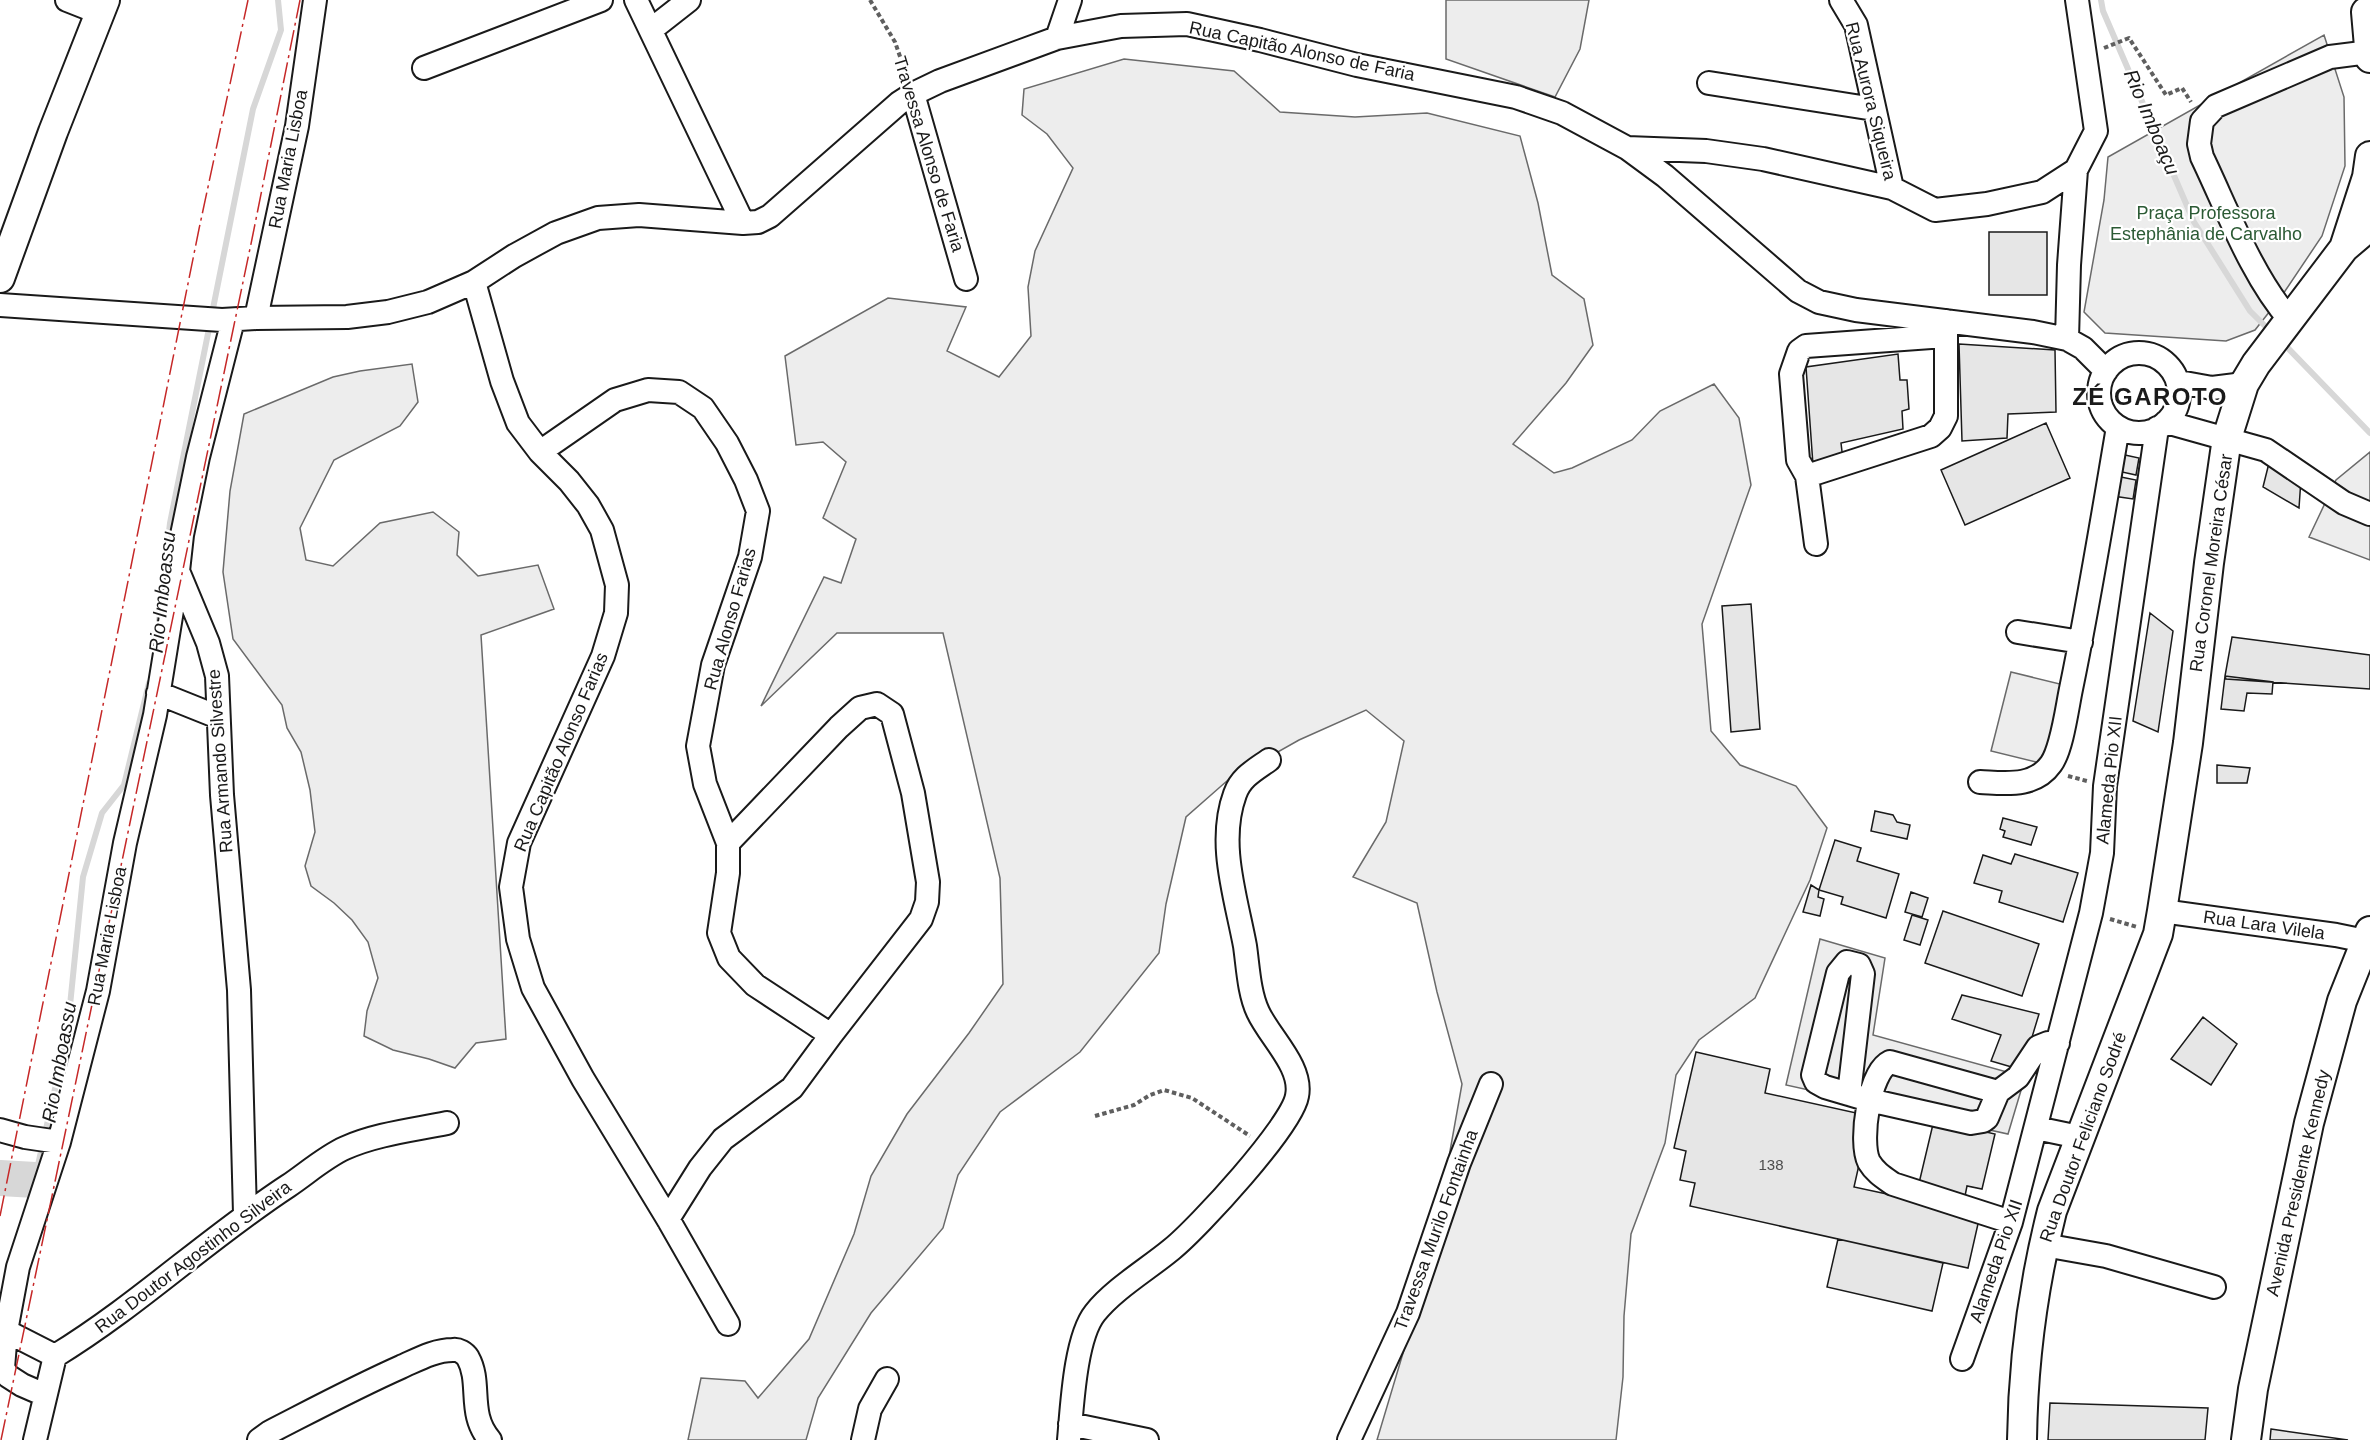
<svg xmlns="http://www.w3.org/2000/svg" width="2370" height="1440" viewBox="0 0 2370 1440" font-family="Helvetica,sans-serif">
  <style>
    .built { fill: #ededed; stroke: #6a6a6a; stroke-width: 1.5 }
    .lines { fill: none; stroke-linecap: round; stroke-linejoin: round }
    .stream { stroke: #d7d7d7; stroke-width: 6 }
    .river { stroke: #d7d7d7; stroke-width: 36 }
    .building { fill: #e6e6e6; stroke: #1a1a1a; stroke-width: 1.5 }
    .minor-casing { stroke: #1a1a1a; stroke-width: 26 }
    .major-casing { stroke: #1a1a1a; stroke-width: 32 }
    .path { stroke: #5f5f5f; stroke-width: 4; stroke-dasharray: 4.5 3; stroke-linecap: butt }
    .minor { stroke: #fff; stroke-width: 22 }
    .major { stroke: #fff; stroke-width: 28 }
    .power { stroke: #c62828; stroke-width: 1.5; stroke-dasharray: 21 4.5 3 4.5; stroke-linecap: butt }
    .labels { text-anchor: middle; stroke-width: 4.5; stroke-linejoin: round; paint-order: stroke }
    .number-label { font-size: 15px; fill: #4d4d4d }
    .street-label { font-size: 18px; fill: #1a1a1a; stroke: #fff }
    .park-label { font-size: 18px; fill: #2b5a34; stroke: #fff }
    .water-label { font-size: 20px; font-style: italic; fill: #1a1a1a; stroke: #fff }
    .district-label { font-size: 24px; font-weight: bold; letter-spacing: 1.5px; fill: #1a1a1a; stroke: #fff }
  </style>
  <rect width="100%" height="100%" fill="#fff"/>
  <path class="built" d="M1446 0H1589L1580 49 1555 97 1446 59Z
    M2324 35 2344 97 2345 166 2322 236 2281 297 2255 330 2226 341 2105 333 2084 312 2104 200 2108 157Z
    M1124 59 1234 71 1280 112 1355 117 1427 113 1520 136 1538 203 1552 275 1584 299 1593 345 1566 383 1513 444 1554 473 1572 468 1632 440 1660 411 1714 384 1739 418 1751 485 1702 624 1711 731 1740 765 1796 786 1827 828 1810 880 1755 998 1699 1040 1676 1075 1665 1143 1631 1234 1624 1316 1623 1377 1616 1440H1377L1430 1263 1462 1084 1437 992 1417 903 1353 877 1386 822 1404 741 1366 710 1299 740 1228 780 1186 817 1166 904 1159 953 1080 1052 1000 1112 958 1175 943 1228 871 1313 818 1398 806 1440H688L701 1378 745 1381 758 1398 809 1339 854 1234 871 1176 907 1114 969 1033 1003 984 1000 878 943 633H837L761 706 824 577 841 583 856 539 823 518 846 462 823 442 796 445 785 356 888 298 966 307 947 351 999 377 1031 336 1028 287 1035 251 1073 168 1047 134 1022 115 1024 89Z
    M412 364 418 402 400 426 334 460 300 528 306 560 333 566 380 523 433 512 459 532 457 555 478 576 538 565 554 609 481 635 506 1039 476 1043 455 1068 429 1059 393 1050 364 1036 367 1011 378 978 368 942 352 920 334 903 311 886 305 866 315 832 310 790 301 752 287 728 282 705 233 639 223 572 230 491 244 414 333 377 360 371Z
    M2370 452V560L2309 537 2336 480Z
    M2011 672 2064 685 2044 764 1991 751Z
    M1820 939 1885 958 1873 1035 2025 1077 2008 1134 1786 1085Z"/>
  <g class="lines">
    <path class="stream" d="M2101 0 2103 11 2194 222 2250 311 2270 331
      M2282 342 2370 433
      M159 620 170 523 253 109 281 30 278 0
      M34 1183 67 1035 83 877 102 813 124 785 149 683"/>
    <path class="river" d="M0 1178 35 1180"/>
  </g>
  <path class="building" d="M1989 232H2047V295H1989Z
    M1959 344 2055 350 2056 412 2008 414 2007 438 1962 441Z
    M1898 354 1900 380H1907L1909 409 1902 411 1903 429 1841 443 1843 460 1813 465 1806 367Z
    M2046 423 2070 478 1965 525 1941 470Z
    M2125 455 2139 458 2136 475 2122 472Z
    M2270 459 2301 479 2299 508 2263 487Z
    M2116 476 2136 480 2133 499 2113 496Z
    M1751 604 1760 729 1731 732 1722 606Z
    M2150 613 2173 631 2158 732 2133 721Z
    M2232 637 2370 655V689L2226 679 2225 676Z
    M2225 676 2273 682 2272 694 2247 693 2244 711 2221 709Z
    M2217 765 2250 768 2247 783H2217Z
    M1875 811 1893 815 1897 822 1910 825 1907 839 1871 831Z
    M2003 818 2037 827 2031 845 2003 837 2005 831 2000 829Z
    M1835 840 1861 848 1857 861 1899 874 1886 918 1841 904 1843 897 1819 890Z
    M2015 854 2078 873 2063 922 1999 902 2002 891 1974 883 1983 855 2011 864Z
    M1811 885 1819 890 1818 897 1824 899 1820 916 1803 912Z
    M1911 892 1928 898 1922 917 1905 912Z
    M1943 911 2039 944 2022 996 1925 963Z
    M1912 915 1928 920 1920 945 1904 940Z
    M1962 995 2039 1014 2022 1070 1991 1061 2001 1035 1952 1019Z
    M2203 1017 2237 1044 2211 1085 2171 1059Z
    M1696 1052 1770 1069 1765 1093 1870 1116 1854 1187 1915 1200 1934 1120 1995 1134 1982 1189 1967 1186 1962 1211 1980 1215 1968 1268 1690 1206 1695 1183 1680 1180 1686 1151 1674 1148Z
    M1838 1239 1943 1263 1932 1311 1827 1287Z
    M2050 1403 2208 1408 2205 1440H2048Z
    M2271 1429 2348 1440H2270Z"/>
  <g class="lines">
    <g class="minor-casing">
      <path id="minor" d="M67 0 100 13
        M636 0 743 223
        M1841 0 1856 25 1892 188 1935 210 1987 204 2042 192 2076 170
        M652 29 689 0
        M1057 38 1070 0
        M424 68 601 0
        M1709 83 1874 109
        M913 94 966 279
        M1627 148 1706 151 1763 159 1892 188
        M474 282 502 381 518 423 540 452 615 400 648 390 679 392 703 408 727 443 746 480 758 511 750 557 713 665 698 746 705 784 728 843 839 727 860 708 877 704 892 714 913 793 928 882 927 902 921 919 831 1035
        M0 305 222 320 256 318 347 317 388 312 428 302 474 282 514 256 556 233 598 218 639 215 743 223 758 222 770 216 899 103 913 94 940 81 1057 38 1121 26 1187 24 1260 40 1357 65 1516 97 1562 113 1627 148 1665 176 1798 291 1819 302 1856 310 2033 332 2067 339 2083 348 2106 371
        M256 318 297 126 315 0
        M233 320 198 457 182 535 178 571 208 643 217 676 222 795 239 990 245 1214
        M2290 320C2252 277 2227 209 2202 157L2199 144 2202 121 2216 106 2330 57 2370 52
        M2067 339 2069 265 2076 170 2096 131 2077 0
        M2099 393a40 40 0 1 1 80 0a40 40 0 1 1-80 0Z
        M2179 382 2212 388 2244 384
        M2166 422 2266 450 2344 503 2370 514
        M540 452 569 481 588 505 602 530 617 585 616 613 603 656 519 843 511 887 518 939 533 988 583 1079 668 1219 728 1324
        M1807 476 1798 460 1791 374 1799 351 1806 346 1945 336
        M1816 544 1807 476 1931 436 1940 428 1946 416V321
        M2018 632 2081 642
        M158 693 218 717
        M1980 782C2005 783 2034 788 2051 764 2062 749 2067 708 2071 689 2089 602 2103 515 2118 427
        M2162 911 2336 935 2370 942
        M1998 1092 1890 1062C1869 1072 1859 1142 1869 1162 1875 1172 1883 1177 1893 1184L2011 1222
        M1849 1094 1863 974 1859 965 1847 962 1838 973 1813 1075 1816 1082 1825 1087 1869 1100 1971 1123 1983 1121 1987 1118 1998 1092 2018 1077 2038 1047 2048 1043H2058
        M2036 1128 2079 1137
        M0 1130 25 1137 59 1142
        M668 1219 700 1168 723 1139 792 1088 831 1035 755 985 729 958 719 933 728 873V843
        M2044 1245 2106 1256 2214 1287
        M6 1331 55 1356
        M1962 1359 2011 1222 2091 913 2102 853 2105 786 2157 428
        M45 1395 22 1385 8 1376 3 1368 6 1331 18 1267 59 1142 98 991 125 843 155 715 178 573
        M1070 1424 1147 1440
        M35 1440 55 1356C137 1306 207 1239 288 1186 306 1174 325 1157 345 1148 376 1134 413 1130 447 1123
        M259 1440 270 1432C313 1410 356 1387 401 1367 417 1360 434 1350 453 1350 458 1349 465 1353 468 1358 482 1383 467 1414 490 1440
        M863 1440 870 1409 887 1379
        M1069 1440C1072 1407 1075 1338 1095 1313 1114 1289 1148 1269 1172 1249 1198 1228 1292 1126 1297 1096 1303 1067 1270 1038 1258 1012 1249 993 1248 967 1245 946 1236 897 1217 843 1235 794 1241 777 1255 770 1269 760
        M1349 1440 1408 1313 1459 1163 1491 1084"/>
    </g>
    <g class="major-casing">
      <path id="major" d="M2366 12 2370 58
        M2344 248 2367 177 2370 156
        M0 278 53 132 105 0
        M2022 1440C2023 1363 2033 1286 2052 1211L2158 934 2162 911 2188 743 2209 563 2227 438 2244 384 2256 364 2344 248 2370 226
        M2246 1440 2253 1389 2309 1123 2342 1001 2370 931"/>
    </g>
    <path class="path" d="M870 0 895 42 906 74
      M2104 48 2129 38 2166 95 2182 88 2191 102
      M2068 776 2087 781
      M2110 919 2137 927
      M1095 1116 1134 1105 1150 1095 1164 1090 1192 1098 1250 1136"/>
    <use href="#minor" class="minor"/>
    <use href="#major" class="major"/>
    <path class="power" d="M0 1216 199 229 248 0
      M1 1440 252 239 300 0"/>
  </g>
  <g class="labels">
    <g class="number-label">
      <text x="1771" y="1170">138</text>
    </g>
    <g class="street-label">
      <text transform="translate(1302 51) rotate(12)" y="6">Rua Capitão Alonso de Faria</text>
      <text transform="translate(1871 101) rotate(76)" y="6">Rua Aurora Siqueira</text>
      <text transform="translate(929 154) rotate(73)" y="6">Travessa Alonso de Faria</text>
      <text transform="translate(288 159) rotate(-79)" y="6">Rua Maria Lisboa</text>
      <text transform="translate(2211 563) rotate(-82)" y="6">Rua Coronel Moreira César</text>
      <text transform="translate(730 619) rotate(-74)" y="6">Rua Alonso Farias</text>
      <text transform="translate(561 752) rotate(-67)" y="6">Rua Capitão Alonso Farias</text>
      <text transform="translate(220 761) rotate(-94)" y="6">Rua Armando Silvestre</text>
      <text transform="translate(2109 780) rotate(-84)" y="6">Alameda Pio XII</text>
      <text transform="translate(2264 925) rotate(8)" y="6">Rua Lara Vilela</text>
      <text transform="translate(107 936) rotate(-79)" y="6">Rua Maria Lisboa</text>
      <text transform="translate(2083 1137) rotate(-70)" y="6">Rua Doutor Feliciano Sodré</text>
      <text transform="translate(2298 1183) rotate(-77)" y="6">Avenida Presidente Kennedy</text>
      <text transform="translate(1436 1230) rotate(-70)" y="6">Travessa Murilo Fontainha</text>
      <text transform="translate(193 1257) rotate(-37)" y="6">Rua Doutor Agostinho Silveira</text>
      <text transform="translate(1996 1261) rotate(-71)" y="6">Alameda Pio XII</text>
    </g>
    <g class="park-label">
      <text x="2206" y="219">Praça Professora<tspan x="2206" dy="21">Estephânia de Carvalho</tspan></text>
    </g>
    <g class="water-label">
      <text transform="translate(2152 122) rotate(67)" y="7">Rio Imboaçu</text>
      <text transform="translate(162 592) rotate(-84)" y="7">Rio Imboassu</text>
      <text transform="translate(59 1062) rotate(-80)" y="7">Rio Imboassu</text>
    </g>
    <g class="district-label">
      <text x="2150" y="405">ZÉ GAROTO</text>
    </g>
  </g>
</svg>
